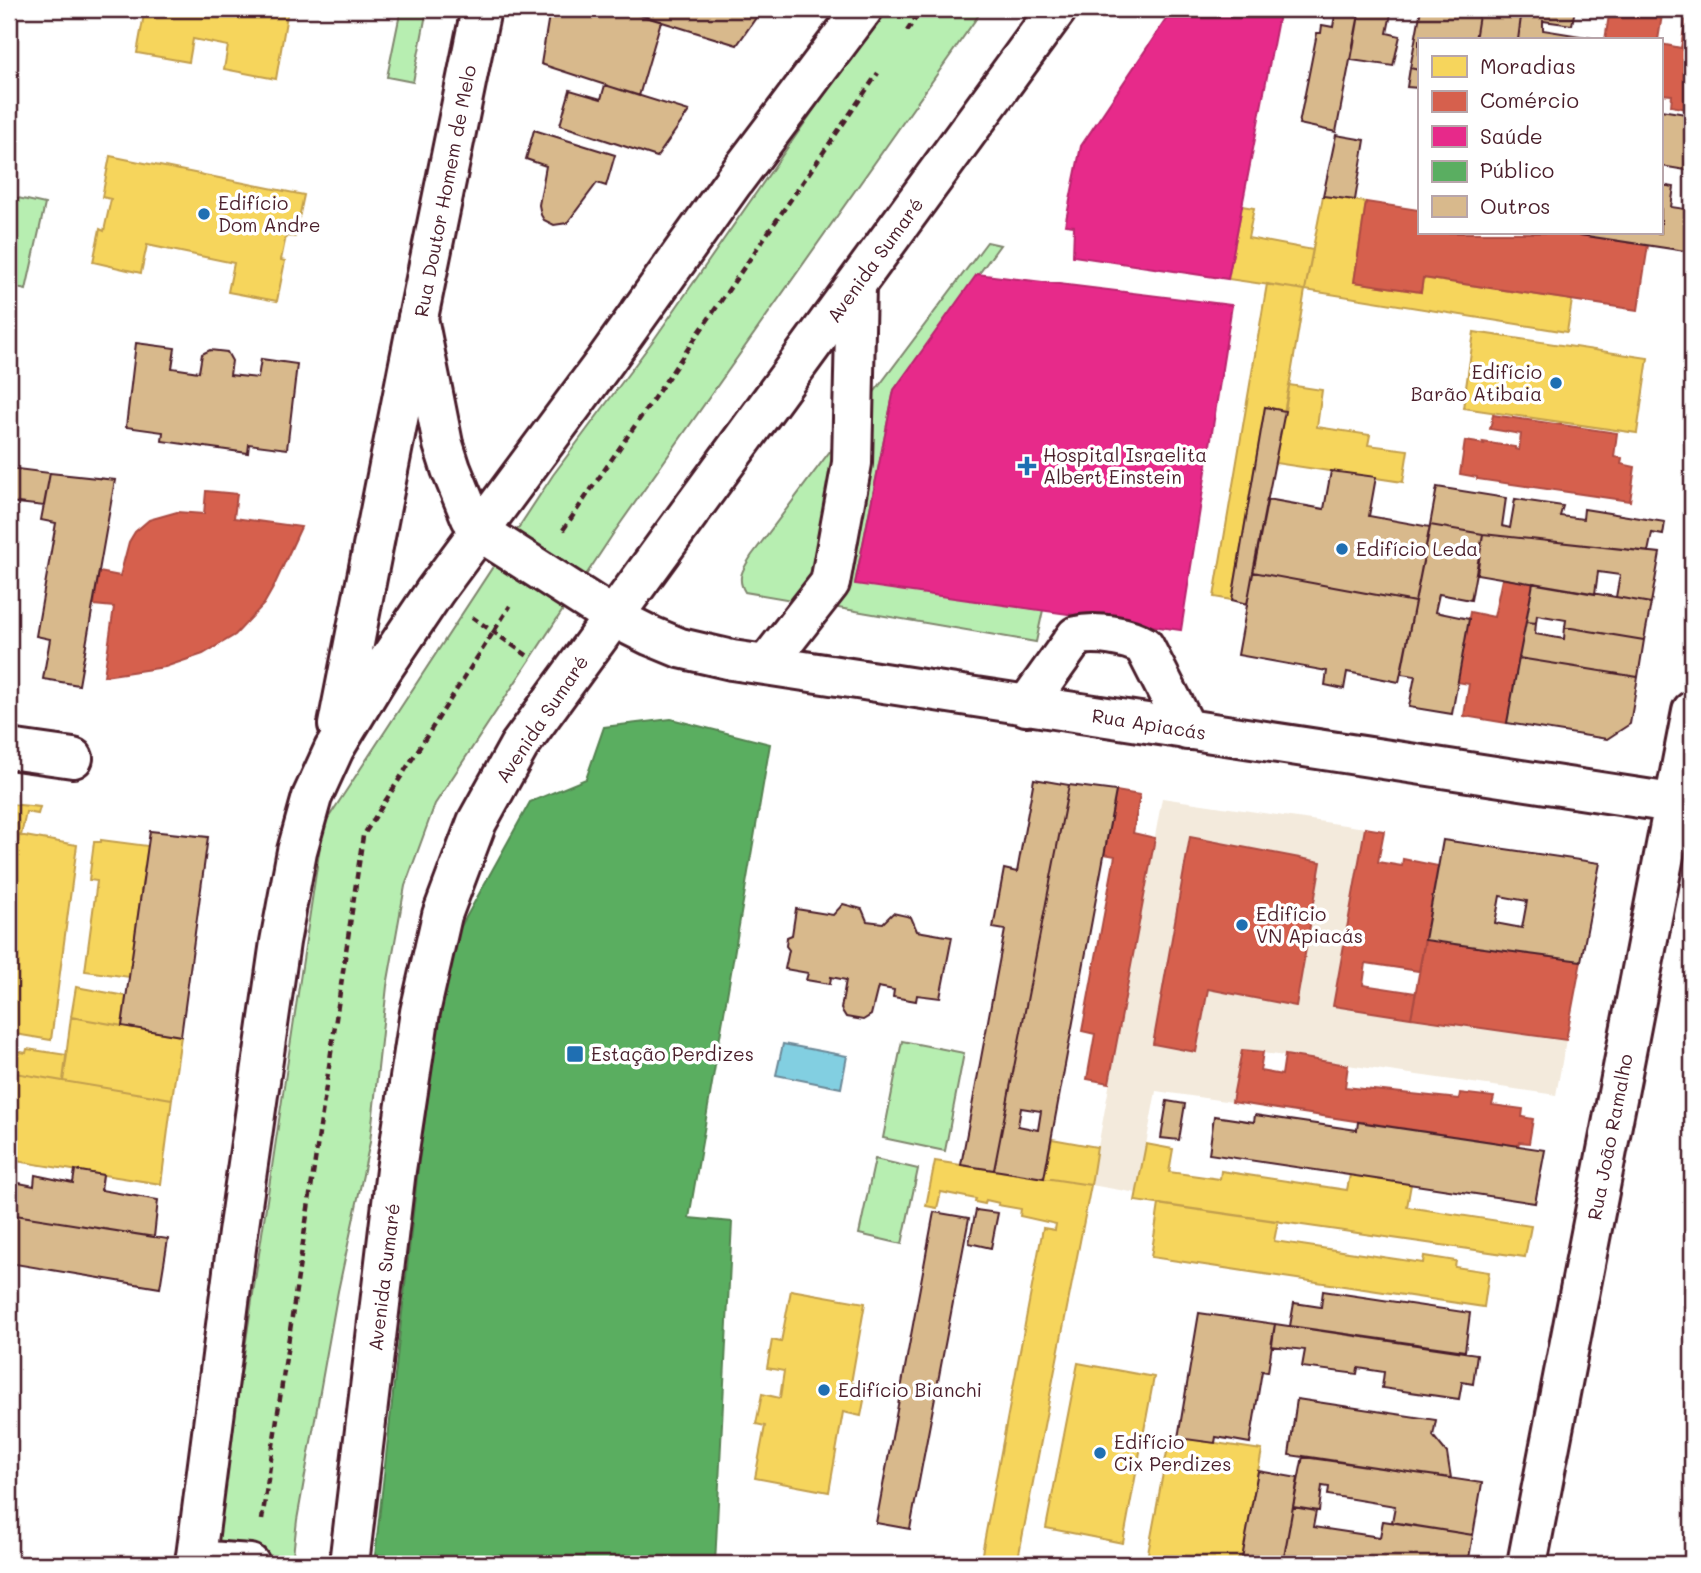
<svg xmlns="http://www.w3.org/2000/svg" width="1701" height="1573" viewBox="0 0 1701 1573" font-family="Mali,sans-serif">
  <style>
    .built { fill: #f3eadc }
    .green { fill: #b7eeb1; stroke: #80866e; stroke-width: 2 }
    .water { fill: #82cfe1; stroke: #6c8998; stroke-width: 2 }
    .homes { fill: #f6d55c; stroke: #c29e4d; stroke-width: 2 }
    .shops { fill: #d6604d; stroke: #ac4c43; stroke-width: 2 }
    .health { fill: #e7298a; stroke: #b8266e; stroke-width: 2 }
    .public { fill: #5aae61; stroke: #558351; stroke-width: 2 }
    .building { fill: #d8b98c; stroke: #4a1f2b; stroke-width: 2; fill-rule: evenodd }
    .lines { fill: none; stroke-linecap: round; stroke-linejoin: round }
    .minor-casing { stroke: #4a1f2b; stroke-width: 44 }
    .major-casing { stroke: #4a1f2b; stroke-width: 44 }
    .path { stroke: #4a1f2b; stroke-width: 4.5; stroke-dasharray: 7 5; stroke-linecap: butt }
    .minor { stroke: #fff; stroke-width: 38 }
    .major { stroke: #fff; stroke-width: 38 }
    .poi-dot { fill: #1f6fb2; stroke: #fff; stroke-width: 2.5 }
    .labels { text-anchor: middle; stroke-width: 7; stroke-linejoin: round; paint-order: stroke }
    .street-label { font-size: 19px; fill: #4a1f2b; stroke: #fff }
    .poi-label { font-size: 19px; fill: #4a1f2b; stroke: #fff; text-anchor: start }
  </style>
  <rect width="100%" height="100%" fill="#fff"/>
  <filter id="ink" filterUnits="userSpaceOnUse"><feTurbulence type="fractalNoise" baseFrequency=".0143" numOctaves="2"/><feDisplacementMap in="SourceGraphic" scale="14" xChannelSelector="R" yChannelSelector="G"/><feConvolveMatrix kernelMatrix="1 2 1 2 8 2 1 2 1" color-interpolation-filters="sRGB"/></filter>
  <g filter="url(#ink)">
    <path class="built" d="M1162 798 1365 828 1334 1006 1566 1040 1556 1095 1242 1050 1232 1102 1156 1091 1137 1193 1091 1185Z"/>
    <path class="green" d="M401 9H427L413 82 387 77Z
      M884 9H983L615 531 435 804 405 886 387 986 370 1142 338 1291 297 1520 292 1564H215L219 1521 323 826 553 475 655 338Z
      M9 196 45 204 26 290 9 286Z
      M987 242 1000 245 894 390 855 583 1043 610 1036 642 745 592C736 578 743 569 752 555Z
      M902 1041 964 1053 945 1151 883 1138Z
      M875 1159 918 1169 902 1244 859 1234Z"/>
    <path class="water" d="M783 1044 847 1056 841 1088 776 1075Z"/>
    <path class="homes" d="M145 9H288L276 79 224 69 228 46 193 39 189 62 137 53Z
      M110 156 304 195 295 237 286 236 281 260 285 261 277 301 228 292 234 263 147 245 141 273 93 262 100 229 104 231 111 199 102 197Z
      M1323 196 1366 202 1354 282 1421 292 1423 278 1572 300 1567 332 1305 290Z
      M1242 206 1254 208 1248 238 1313 250 1305 290 1228 279Z
      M1267 284 1305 290 1285 411 1265 407 1232 600 1214 597Z
      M1474 332 1648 358 1637 433 1463 408Z
      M1289 385 1322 390 1317 427 1370 435 1368 445 1408 450 1403 482 1275 463Z
      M9 804 40 807 38 814 26 812 21 836 19 835 9 907Z
      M19 835 77 845 51 1040 9 1033V912Z
      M101 840 148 846 129 977 85 971 97 881 89 880 94 842H101Z
      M76 987 126 996 122 1026 71 1017Z
      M71 1017 181 1036 172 1099 63 1081Z
      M27 1049 67 1055 63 1081 9 1072 11 1050 26 1053Z
      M9 1072 172 1099 161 1184 9 1160Z
      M1052 1139 1097 1147 1091 1185 1044 1178Z
      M1146 1144 1173 1149 1169 1172 1220 1179 1221 1171 1347 1190 1350 1175 1411 1184 1407 1207 1531 1226 1525 1257 1135 1201Z
      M935 1161 1091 1185 1017 1564H980L1043 1228 1055 1230 1056 1224 1020 1216 1021 1209 998 1205 999 1203 986 1200 985 1204 975 1202 976 1199 941 1192 937 1208 926 1206Z
      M1159 1204 1278 1221 1274 1241 1423 1263 1424 1256 1456 1261 1455 1267 1489 1272 1484 1307 1151 1257Z
      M791 1290 865 1303 851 1383 867 1385 861 1416 843 1412 829 1492 755 1478 765 1426 756 1424 762 1394 780 1398 784 1371 767 1368 772 1340 781 1342Z
      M1078 1363 1154 1377 1123 1543 1046 1528Z
      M1170 1436 1262 1450 1241 1564H1146Z"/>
    <path class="shops" d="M1610 9H1663L1658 40H1605Z
      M1687 9H1692V110L1671 106 1672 95 1661 94V44L1681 48Z
      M1366 202 1419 210V233H1567L1648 245 1638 310 1423 278 1421 292 1354 282Z
      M1493 415 1617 433 1614 457 1622 458 1621 464 1635 467 1630 501 1477 479V477L1460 474 1465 441 1484 444 1483 442 1515 447V449L1519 450 1521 434 1490 429Z
      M206 491 237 494 234 518 301 527 273 588 264 604 235 635 203 654 165 667 104 676 114 607 94 605 99 572 120 576 129 542 135 532 149 520 177 512 204 514Z
      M1502 579 1533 583 1507 723 1464 716 1469 684 1457 682 1470 612 1494 617Z
      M1116 791 1140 795 1133 833 1155 838 1109 1083 1087 1079 1095 1034 1082 1031 1115 856 1104 854Z
      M1365 828 1384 831 1378 862 1402 866 1403 859 1438 866 1419 971 1366 963 1363 985 1416 993 1411 1018 1333 1006Z
      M1190 837 1321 862 1296 1006 1208 989 1196 1052 1153 1044Z
      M1425 940 1581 961 1566 1040 1411 1018Z
      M1242 1050 1263 1052 1260 1071 1282 1075 1285 1055 1348 1065 1345 1087 1459 1099 1460 1093 1494 1097 1492 1105 1523 1109 1522 1117 1533 1119 1529 1143 1519 1142 1518 1146 1232 1102Z"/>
    <path class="health" d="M1173 9H1280L1228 279 1073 256 1074 226 1065 225 1081 146Z
      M977 274 1232 305 1181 630 855 584 894 390Z"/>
    <path class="public" d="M671 719 770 744 689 1218 732 1222 715 1564H374L419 1161 449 948 530 802 586 779 604 727Z"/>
    <path class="building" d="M550 9H620L661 21 639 96 541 64Z
      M620 9H762L737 45Z
      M1301 9H1325L1323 18 1299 14Z
      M1336 9H1360L1336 132 1299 124 1317 33H1321L1322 25 1333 27Z
      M1360 9H1392L1387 33 1400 36 1393 66 1351 60Z
      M1421 9H1480L1475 40H1419V70L1410 68Z
      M1480 9H1522L1518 40H1475Z
      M1522 9H1575L1572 25 1543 21V30L1605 40H1518Z
      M1410 68 1419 70V88L1407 87Z
      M605 85 689 111 657 157 560 125 570 90 601 99Z
      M1661 110 1692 115V171L1661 166Z
      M534 130 615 155 606 186 597 183 567 223 554 225 544 220 541 215 539 205 546 166 526 159Z
      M1336 135 1365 140 1355 200 1323 196Z
      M1661 185 1674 187 1671 207 1692 210V252L1567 233H1661Z
      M136 343 175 348 172 368 199 372 202 354 210 350 227 352 232 361 230 375 258 378 261 359 297 364 287 449 249 444 248 453 162 441 163 432 126 427Z
      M1265 407 1285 411 1247 604 1232 600Z
      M9 468 50 473 44 506 9 502Z
      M1331 471 1376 477 1369 516 1430 527 1415 602 1253 572 1267 499 1324 509Z
      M50 473 115 480 79 685 43 679 50 639 36 636 56 523 41 520Z
      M1437 487 1506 498 1502 526 1510 528 1515 499 1563 506 1560 516 1583 519 1584 509 1665 522 1663 535 1652 533 1648 552 1483 534 1430 525Z
      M1430 525 1483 534 1471 600 1439 594 1435 612 1469 619 1452 714 1409 707 1415 676 1401 674Z
      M1483 534 1660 553 1651 603 1616 597 1620 575 1598 572 1595 594 1477 574Z
      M1253 572 1415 602 1399 682 1347 672 1344 689 1325 685 1327 671 1238 655Z
      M1533 583 1651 603 1644 640 1565 627 1566 620 1537 615 1536 623 1526 622Z
      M1526 622 1536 623 1535 634 1564 639 1565 627 1644 640 1638 677 1519 658Z
      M1519 658 1638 677 1630 724 1607 739 1507 723Z
      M1034 779 1069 785 994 1170 961 1165 1005 930 993 928 1004 869 1017 872Z
      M1069 785 1116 791 1044 1178 994 1170ZM1021 1108 1041 1111 1038 1130 1018 1126Z
      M150 831 208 837 181 1036 122 1026Z
      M1443 840 1600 863 1581 961 1425 940ZM1500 896 1527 901 1522 928 1495 923Z
      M843 904 862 909 867 921 883 923 893 913 911 917 917 931 952 937 940 998 917 995 916 1001 893 997 894 990 878 987 871 1015 863 1020 846 1017 841 1009 846 980 831 977 830 984 806 980 808 973 785 969 789 950 786 946 787 937 792 935 796 909 833 915Z
      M1167 1101 1185 1104 1179 1140 1161 1138Z
      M1255 1115 1357 1130 1358 1122 1545 1150 1535 1203 1209 1154 1214 1116 1254 1122Z
      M75 1170 103 1175 101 1190 158 1200 154 1237 9 1214V1181L34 1186 35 1175 73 1183Z
      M976 1210 998 1213 991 1248 969 1243Z
      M934 1212 969 1218 910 1529 876 1523Z
      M9 1214 168 1239 160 1288 9 1263Z
      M1323 1291 1470 1313 1465 1351 1290 1326 1294 1303 1321 1307Z
      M1199 1313 1275 1324 1268 1372 1262 1371 1250 1443 1216 1437 1215 1443 1178 1438Z
      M1275 1324 1477 1354 1473 1384 1462 1382 1459 1399 1382 1388 1384 1372 1358 1368 1357 1374 1302 1367 1305 1350 1271 1346Z
      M1297 1399 1436 1420 1433 1436 1447 1453 1451 1478 1289 1455Z
      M1303 1456 1482 1483 1473 1535 1392 1522 1395 1506 1328 1495 1329 1487 1322 1486 1319 1511 1293 1507Z
      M1258 1471 1298 1478 1284 1557 1297 1559 1296 1564H1241Z
      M1293 1507 1316 1511 1313 1527 1380 1537 1383 1521 1473 1535 1468 1564H1333L1284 1557Z
      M1297 1559 1333 1564H1296Z"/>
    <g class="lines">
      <g class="minor-casing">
        <path id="minor" d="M481 9 418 318 443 444 451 469 471 518 490 538 613 617 651 636 680 648 732 660 1692 806
          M766 665 830 583 852 463 856 286
          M1026 706 1076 636C1095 631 1128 636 1144 646L1187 730
          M9 749 73 758
          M195 1560 250 1564
          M1527 1564 1692 711"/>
      </g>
      <g class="major-casing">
        <path id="major" d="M338 725 418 318
          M195 1564 238 1233 280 942 297 851 312 797 334 749 382 670 435 591 606 360 733 182 863 9
          M349 1564 396 1170 420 1012 442 915 477 822 519 746 1057 9"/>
      </g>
      <path class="path" d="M907 31 922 9
        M563 530 878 73
        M472 617 528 656
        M262 1520 363 836 510 606"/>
      <use href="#minor" class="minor"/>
      <use href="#major" class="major"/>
    </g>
  </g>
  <g class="poi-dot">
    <circle cx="204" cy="214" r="7"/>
    <circle cx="1556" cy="383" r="7"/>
    <path d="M1023.5 455.5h7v7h7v7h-7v7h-7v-7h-7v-7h7z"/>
    <circle cx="1342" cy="549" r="7"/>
    <circle cx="1242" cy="925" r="7"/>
    <rect x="566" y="1045" width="18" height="18" rx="3.5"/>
    <circle cx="824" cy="1390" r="7"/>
    <circle cx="1100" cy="1453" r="7"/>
  </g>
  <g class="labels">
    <g class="street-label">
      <text transform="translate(445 191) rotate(-79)" y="7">Rua Doutor Homem de Melo</text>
      <text transform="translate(875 260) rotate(-54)" y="7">Avenida Sumaré</text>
      <text transform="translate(542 719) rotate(-56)" y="7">Avenida Sumaré</text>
      <text transform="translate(1149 724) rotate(9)" y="7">Rua Apiacás</text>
      <text transform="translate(1610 1137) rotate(-79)" y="7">Rua João Ramalho</text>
      <text transform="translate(384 1277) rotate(-83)" y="7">Avenida Sumaré</text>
    </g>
    <g class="poi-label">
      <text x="218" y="210">Edifício<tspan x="218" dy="22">Dom Andre</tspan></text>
      <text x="1542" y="379" text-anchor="end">Edifício<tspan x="1542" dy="22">Barão Atibaia</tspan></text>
      <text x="1043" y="462">Hospital Israelita<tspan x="1043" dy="22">Albert Einstein</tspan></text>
      <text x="1356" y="556">Edifício Leda</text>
      <text x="1256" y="921">Edifício<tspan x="1256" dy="22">VN Apiacás</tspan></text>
      <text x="591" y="1061">Estação Perdizes</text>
      <text x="838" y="1397">Edifício Bianchi</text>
      <text x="1114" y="1449">Edifício<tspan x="1114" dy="22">Cix Perdizes</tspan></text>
    </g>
  </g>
  <rect width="1701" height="1573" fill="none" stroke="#fff" stroke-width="35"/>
  <rect x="18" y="18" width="1666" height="1538" fill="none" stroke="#4a1f2b" stroke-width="2.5" filter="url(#ink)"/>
  <rect x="1418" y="38" width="245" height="196" fill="#ffffff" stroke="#b7a5aa" stroke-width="2"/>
  <rect x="1432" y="56" width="35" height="21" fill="#f6d55c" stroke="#b7a5aa" stroke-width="2"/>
  <text x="1480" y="74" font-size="21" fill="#4a1f2b">Moradias</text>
  <rect x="1432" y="91" width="35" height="21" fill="#d6604d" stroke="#b7a5aa" stroke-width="2"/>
  <text x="1480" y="108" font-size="21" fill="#4a1f2b">Comércio</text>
  <rect x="1432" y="126" width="35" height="21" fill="#e7298a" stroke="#b7a5aa" stroke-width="2"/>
  <text x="1480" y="144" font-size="21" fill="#4a1f2b">Saúde</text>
  <rect x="1432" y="161" width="35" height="21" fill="#5aae61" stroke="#b7a5aa" stroke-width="2"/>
  <text x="1480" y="178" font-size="21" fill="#4a1f2b">Público</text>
  <rect x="1432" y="196" width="35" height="21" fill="#d8b98c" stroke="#b7a5aa" stroke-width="2"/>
  <text x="1480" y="214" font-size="21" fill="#4a1f2b">Outros</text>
</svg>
